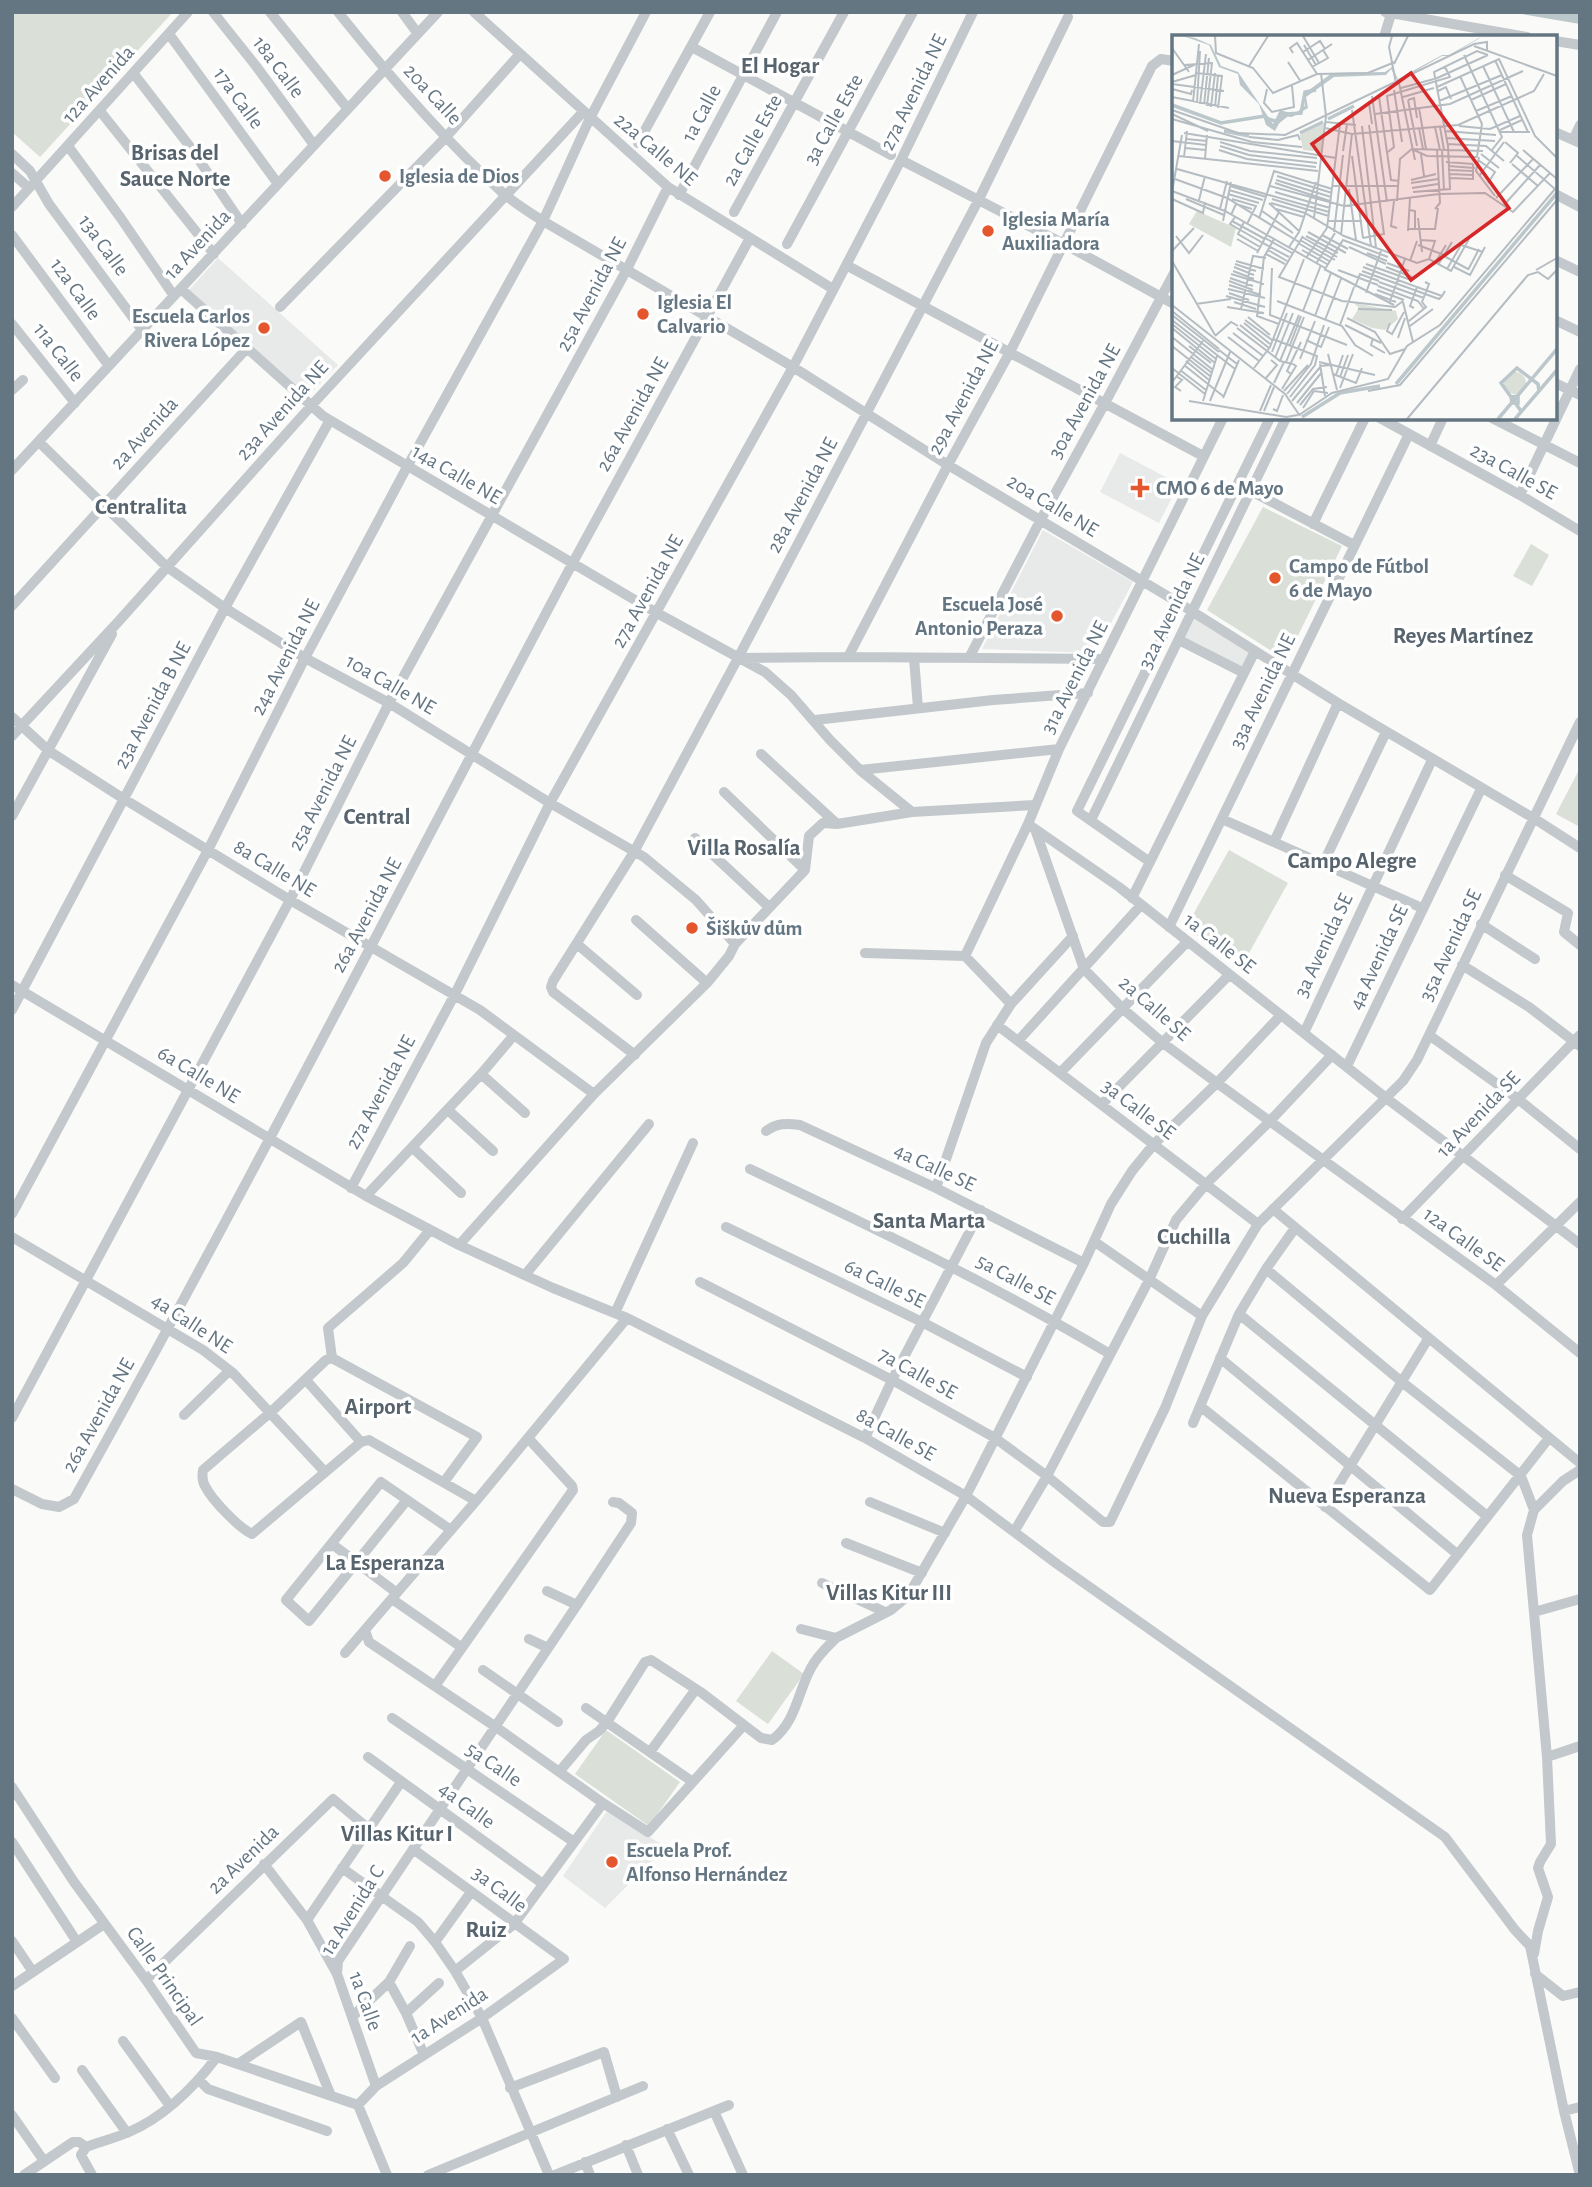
<svg xmlns="http://www.w3.org/2000/svg" width="1592" height="2187" viewBox="0 0 1592 2187" font-family="'Alegreya Sans',sans-serif">
  <style>
    .built { fill: #e8e9e9 }
    .green { fill: #dadfd7 }
    .water { fill: #bbc7cb }
    .lines { fill: none; stroke-linecap: round; stroke-linejoin: round }
    .minor { stroke: #c3c8cc; stroke-width: 10 }
    .poi-dot { fill: #e4572e; stroke: #fff; stroke-width: 2.5 }
    .labels { text-anchor: middle; stroke-width: 7; stroke-linejoin: round; paint-order: stroke }
    .street-label { font-size: 21px; fill: #657683; stroke: #fff }
    .poi-label { font-size: 21px; font-weight: bold; fill: #657683; stroke: #fff; text-anchor: start }
    .neighbourhood-label { font-size: 23px; font-weight: bold; fill: #57646e; stroke: #fff }
    .inset-river { fill: none; stroke: #bbc7cb; stroke-width: 3.5 }
    .inset-road { fill: none; stroke: #b5bdc2; stroke-width: 2 }
    .view { fill: #d62828; fill-opacity: 0.15; stroke: #d62828; stroke-width: 3.5 }
    .inset-edge { fill: none; stroke: #657683; stroke-width: 3.5 }
  </style>
  <rect width="100%" height="100%" fill="#fafaf8"/>
  <path class="built" d="M218 258 338 365 308 396 189 290Z
    M1120 453 1179 484 1159 523 1100 492Z
    M1043 530 1133 582 1095 653 982 649Z
    M1195 618 1250 652 1241 669 1184 640Z
    M607 1811 666 1847 605 1908 563 1876Z"/>
  <path class="green" d="M12 12H173L40 157 12 132Z
    M1263 507 1342 546 1286 660 1207 610Z
    M1531 544 1549 555 1532 586 1513 576Z
    M1580 768V827L1556 814Z
    M1229 850 1288 883 1244 962 1185 929Z
    M772 1651 804 1674 768 1724 736 1701Z
    M606 1730 680 1782 649 1826 575 1774Z"/>
  <path class="water" d="M1509 12H1580V24Z"/>
  <g class="lines">
    <path class="minor" d="M213 12 256 66 314 145
      M270 12 348 109
      M338 12C389 76 443 139 504 194 516 204 530 213 543 221L793 367 948 465 1174 600 1338 703 1535 819 1580 848
      M402 12 418 34
      M474 12 668 187 833 289
      M1385 12 1527 37
      M169 34 278 184
      M1384 37 1391 14
      M1555 41 1580 45
      M692 47 891 155
      M134 74 191 148 242 224
      M100 111 214 254
      M1555 132 1580 143
      M1573 140 1580 125
      M638 143 710 12
      M68 146 120 217 174 296
      M12 154 30 171 49 204 142 330
      M901 160 1064 244 1174 304
      M12 173 29 188
      M1555 194 1580 207
      M679 195 777 12
      M12 207 188 12
      M734 212 844 12
      M12 235 109 366
      M787 244 913 12
      M1555 260 1580 272
      M846 265 1203 456
      M181 289 323 416 657 613 765 672 791 695 830 740 860 770 912 812
      M280 307 446 137 519 55
      M1555 320 1580 332
      M12 324 75 403
      M1555 383 1580 395
      M12 390 23 380
      M1380 418 1520 495 1580 531
      M1492 418 1580 463
      M39 442 167 567 225 608 305 658 389 703 550 803 644 857 696 900 735 944
      M1430 446 1443 418
      M12 470 438 12
      M1251 491 1354 545
      M1520 495 1580 369
      M1313 524 1365 418
      M12 606 248 347
      M1179 640 1244 673
      M848 657 1104 659
      M741 658 848 657 948 465 1010 352 1152 66 1161 59 1174 61
      M914 658 918 708
      M969 658 1040 521 1105 403 1174 273
      M12 717 49 751 124 799 290 900 480 1010 594 1094
      M815 720 993 700 1088 693
      M12 736 118 622 311 406 583 112
      M761 754 837 824
      M860 770 1059 749
      M724 792 805 870
      M12 816 112 634
      M1222 819 1422 908
      M1091 820 1286 418
      M1028 824 1119 887 1386 1098 1580 1244
      M1035 829 1084 969 1122 1008 1163 1043 1217 1083 1496 1285 1580 1353
      M695 838 769 907
      M1274 842 1338 703
      M1150 862 1077 811 1270 418
      M1323 864 1386 732
      M1505 875 1568 913 1564 932 1580 945
      M1132 898 1255 651
      M636 920 707 983
      M1481 924 1535 959
      M1169 927 1409 434
      M577 944 637 995
      M865 953 965 956 1011 1004
      M965 956 1028 824 1059 749 1223 418
      M1462 965 1529 1007 1580 1046
      M12 985 366 1196 459 1245 553 1288 627 1318 865 1438 966 1496 1057 1564 1445 1837 1515 1930 1530 1946 1564 2111 1580 2175
      M12 1010 225 608 330 420
      M997 1025 1258 1224
      M1304 1033 1432 760
      M1429 1035 1518 1099 1580 1149
      M1018 1041 1141 905
      M635 1055 553 992 551 987 553 981 634 852 738 658 979 199 1068 17
      M1347 1066 1481 789
      M1060 1073 1187 942
      M481 1074 525 1113
      M1102 1104 1229 975
      M448 1110 493 1151
      M766 1131C777 1123 786 1123 800 1125L936 1188 1084 1263
      M413 1148 461 1193
      M750 1169C872 1227 994 1285 1110 1354
      M351 1188 455 994 550 803 793 367 901 160 973 12
      M936 1188 986 1043 1011 1004 1073 936
      M366 1196 482 1073 514 1035
      M1273 1209 1580 1463
      M12 1214 208 850 305 658 407 467 543 221 590 118 646 12
      M1402 1219 1580 1035
      M726 1227 922 1322 1027 1377
      M12 1237 203 1350 233 1373 325 1472
      M1095 1242 1202 1316
      M459 1245 594 1094 707 983 729 956 735 944 805 870 809 836 823 823 837 824 912 812 1034 805
      M1266 1269 1402 1382 1521 1476 1534 1510
      M525 1275 649 1124
      M700 1282 892 1380 995 1438 1047 1476 1103 1522H1110L1165 1408 1202 1316 1258 1224 1403 1081 1417 1060 1580 722
      M1496 1285 1580 1202
      M615 1313 693 1143
      M1239 1314 1487 1516
      M332 1358 326 1360 271 1412 203 1470C202 1476 202 1481 205 1486 212 1500 238 1527 252 1534L361 1442 369 1440 476 1501
      M332 1358 477 1437 444 1482
      M332 1358 328 1328 403 1263 430 1230
      M1220 1358 1457 1554
      M306 1380 361 1442
      M1200 1406 1430 1590 1549 1438
      M184 1415 229 1371
      M12 1418 290 900 389 703 626 271 668 187
      M1193 1423 1239 1314 1266 1269 1295 1228
      M865 1438 892 1380 981 1210
      M12 1489 42 1504 59 1507 74 1499C246 1191 406 877 571 566 630 456 691 348 750 238
      M407 1500 309 1621 286 1600 381 1482 451 1530
      M870 1502 945 1533
      M1325 1507 1428 1339
      M1014 1532 1047 1476 1149 1280 1176 1220 1206 1184 1269 1122 1332 1055
      M846 1543 922 1573
      M332 1544 397 1593
      M822 1583 885 1612
      M392 1599 461 1647
      M577 1605 631 1523 632 1513 619 1503 613 1502
      M1534 1612 1580 1599
      M801 1629 836 1638 891 1610 908 1596 966 1496 1084 1263 1111 1204 1132 1171 1154 1144 1217 1083 1281 1015
      M365 1630 369 1642 496 1727 603 1803 648 1832 744 1725
      M529 1639 548 1648
      M345 1653 476 1501 627 1318
      M483 1670 558 1722
      M435 1686 573 1490 572 1486 528 1438
      M586 1708 693 1782
      M392 1718 574 1842
      M650 1752 696 1689
      M368 1757 543 1884
      M1547 1757 1580 1746
      M559 1772 586 1740 599 1731 607 1722 645 1662 651 1660 702 1693 761 1738 772 1740C796 1723 798 1691 811 1668 817 1656 827 1647 836 1638
      M12 1787 74 1882 146 1980 196 2053 217 2057 358 2105 387 2175
      M12 1842 77 1942
      M264 1864 307 1920 337 1974 376 2086
      M342 1868 418 1922 435 1942 455 1971 482 2018 549 2175
      M307 1920 401 1782
      M12 1941 33 1972
      M435 1942 471 1892
      M1534 1954 1538 1931 1548 1897 1538 1868 1540 1862 1551 1844 1547 1757 1527 1535 1534 1510 1563 1481 1580 1470
      M455 1971 514 1924 603 1803
      M337 1974 338 1961 577 1605 547 1591
      M1535 1974 1563 1996 1580 1992
      M146 1980 333 1799 369 1829
      M389 1982 406 2013 424 2055
      M12 1986 104 1924
      M406 2013 439 1983
      M353 2016 389 1982 410 1946
      M12 2018 55 2078
      M123 2041 170 2106
      M238 2064 301 2022 331 2096
      M82 2070 127 2133
      M199 2080 208 2089 327 2131
      M510 2088 604 2052 617 2097
      M358 2105 376 2086 482 2018 564 1959 413 1849
      M714 2111 743 2175
      M1564 2111 1580 2107
      M12 2115 44 2161
      M667 2129 689 2175
      M626 2145 638 2175
      M86 2147 81 2155 92 2175
      M585 2162 590 2175
      M24 2175 73 2142H79L86 2147C100 2142 115 2138 129 2132 164 2117 194 2087 217 2057
      M428 2175 643 2086
      M555 2175 729 2105"/>
  </g>
  <g class="poi-dot">
    <circle cx="385" cy="176" r="7"/>
    <circle cx="988" cy="231" r="7"/>
    <circle cx="643" cy="314" r="7"/>
    <circle cx="264" cy="328" r="7"/>
    <path d="M1136.5 477.5h7v7h7v7h-7v7h-7v-7h-7v-7h7z"/>
    <circle cx="1275" cy="578" r="7"/>
    <circle cx="1057" cy="616" r="7"/>
    <circle cx="692" cy="928" r="7"/>
    <circle cx="612" cy="1862" r="7"/>
  </g>
  <g class="labels">
    <g class="street-label">
      <text transform="translate(279 67) rotate(53)" y="7">18a Calle</text>
      <text transform="translate(98 84) rotate(-48)" y="7">12a Avenida</text>
      <text transform="translate(913 92) rotate(-64)" y="7">27a Avenida NE</text>
      <text transform="translate(433 94) rotate(47)" y="7">20a Calle</text>
      <text transform="translate(239 98) rotate(54)" y="7">17a Calle</text>
      <text transform="translate(701 113) rotate(-62)" y="7">1a Calle</text>
      <text transform="translate(833 119) rotate(-61)" y="7">3a Calle Este</text>
      <text transform="translate(752 140) rotate(-61)" y="7">2a Calle Este</text>
      <text transform="translate(656 149) rotate(40)" y="7">22a Calle NE</text>
      <text transform="translate(197 244) rotate(-47)" y="7">1a Avenida</text>
      <text transform="translate(104 245) rotate(54)" y="7">13a Calle</text>
      <text transform="translate(76 289) rotate(54)" y="7">12a Calle</text>
      <text transform="translate(591 294) rotate(-62)" y="7">25a Avenida NE</text>
      <text transform="translate(59 352) rotate(52)" y="7">11a Calle</text>
      <text transform="translate(963 397) rotate(-62)" y="7">29a Avenida NE</text>
      <text transform="translate(1084 401) rotate(-61)" y="7">30a Avenida NE</text>
      <text transform="translate(282 410) rotate(-48)" y="7">23a Avenida NE</text>
      <text transform="translate(632 414) rotate(-61)" y="7">26a Avenida NE</text>
      <text transform="translate(144 433) rotate(-48)" y="7">2a Avenida</text>
      <text transform="translate(1514 471) rotate(29)" y="7">23a Calle SE</text>
      <text transform="translate(457 474) rotate(30)" y="7">14a Calle NE</text>
      <text transform="translate(802 495) rotate(-62)" y="7">28a Avenida NE</text>
      <text transform="translate(1053 505) rotate(31)" y="7">20a Calle NE</text>
      <text transform="translate(647 591) rotate(-61)" y="7">27a Avenida NE</text>
      <text transform="translate(1171 611) rotate(-64)" y="7">32a Avenida NE</text>
      <text transform="translate(285 657) rotate(-63)" y="7">24a Avenida NE</text>
      <text transform="translate(1074 677) rotate(-63)" y="7">31a Avenida NE</text>
      <text transform="translate(391 684) rotate(30)" y="7">10a Calle NE</text>
      <text transform="translate(1262 691) rotate(-64)" y="7">33a Avenida NE</text>
      <text transform="translate(152 705) rotate(-62)" y="7">23a Avenida B NE</text>
      <text transform="translate(322 793) rotate(-63)" y="7">25a Avenida NE</text>
      <text transform="translate(275 868) rotate(31)" y="7">8a Calle NE</text>
      <text transform="translate(366 915) rotate(-62)" y="7">26a Avenida NE</text>
      <text transform="translate(1220 943) rotate(38)" y="7">1a Calle SE</text>
      <text transform="translate(1323 945) rotate(-65)" y="7">3a Avenida SE</text>
      <text transform="translate(1450 945) rotate(-65)" y="7">35a Avenida SE</text>
      <text transform="translate(1378 957) rotate(-65)" y="7">4a Avenida SE</text>
      <text transform="translate(1155 1008) rotate(41)" y="7">2a Calle SE</text>
      <text transform="translate(199 1074) rotate(31)" y="7">6a Calle NE</text>
      <text transform="translate(380 1092) rotate(-62)" y="7">27a Avenida NE</text>
      <text transform="translate(1139 1109) rotate(37)" y="7">3a Calle SE</text>
      <text transform="translate(1478 1114) rotate(-46)" y="7">1a Avenida SE</text>
      <text transform="translate(935 1167) rotate(25)" y="7">4a Calle SE</text>
      <text transform="translate(1464 1239) rotate(36)" y="7">12a Calle SE</text>
      <text transform="translate(1016 1279) rotate(28)" y="7">5a Calle SE</text>
      <text transform="translate(885 1283) rotate(26)" y="7">6a Calle SE</text>
      <text transform="translate(192 1323) rotate(33)" y="7">4a Calle NE</text>
      <text transform="translate(918 1373) rotate(29)" y="7">7a Calle SE</text>
      <text transform="translate(98 1415) rotate(-61)" y="7">26a Avenida NE</text>
      <text transform="translate(896 1434) rotate(29)" y="7">8a Calle SE</text>
      <text transform="translate(494 1764) rotate(34)" y="7">5a Calle</text>
      <text transform="translate(467 1805) rotate(36)" y="7">4a Calle</text>
      <text transform="translate(243 1859) rotate(-44)" y="7">2a Avenida</text>
      <text transform="translate(500 1889) rotate(37)" y="7">3a Calle</text>
      <text transform="translate(352 1910) rotate(-58)" y="7">1a Avenida C</text>
      <text transform="translate(165 1976) rotate(55)" y="7">Calle Principal</text>
      <text transform="translate(366 2001) rotate(70)" y="7">1a Calle</text>
      <text transform="translate(449 2015) rotate(-33)" y="7">1a Avenida</text>
    </g>
    <g class="poi-label">
      <text x="399" y="183">Iglesia de Dios</text>
      <text x="1002" y="226">Iglesia María<tspan x="1002" dy="24">Auxiliadora</tspan></text>
      <text x="657" y="309">Iglesia El<tspan x="657" dy="24">Calvario</tspan></text>
      <text x="250" y="323" text-anchor="end">Escuela Carlos<tspan x="250" dy="24">Rivera López</tspan></text>
      <text x="1156" y="495">CMO 6 de Mayo</text>
      <text x="1289" y="573">Campo de Fútbol<tspan x="1289" dy="24">6 de Mayo</tspan></text>
      <text x="1043" y="611" text-anchor="end">Escuela José<tspan x="1043" dy="24">Antonio Peraza</tspan></text>
      <text x="706" y="935">Šiškův dům</text>
      <text x="626" y="1857">Escuela Prof.<tspan x="626" dy="24">Alfonso Hernández</tspan></text>
    </g>
    <g class="neighbourhood-label">
      <text x="780" y="73">El Hogar</text>
      <text x="175" y="160">Brisas del<tspan x="175" dy="26">Sauce Norte</tspan></text>
      <text x="141" y="514">Centralita</text>
      <text x="1463" y="643">Reyes Martínez</text>
      <text x="377" y="824">Central</text>
      <text x="744" y="855">Villa Rosalía</text>
      <text x="1352" y="868">Campo Alegre</text>
      <text x="929" y="1228">Santa Marta</text>
      <text x="1194" y="1244">Cuchilla</text>
      <text x="378" y="1414">Airport</text>
      <text x="1347" y="1503">Nueva Esperanza</text>
      <text x="385" y="1570">La Esperanza</text>
      <text x="889" y="1600">Villas Kitur III</text>
      <text x="397" y="1841">Villas Kitur I</text>
      <text x="486" y="1937">Ruiz</text>
    </g>
  </g>
  <g transform="translate(1172 35)">
    <rect width="385" height="385" fill="#fafaf8"/>
    <path d="M153 88 150 117 131 115 128 100ZM25 176 64 193 59 212 17 189ZM182 268 224 276 226 284 213 295 200 293 180 284 187 273ZM332 348a11 11 0 1 1 22 0a11 11 0 1 1-22 0Z" fill="#dadfd7"/>
    <path d="M11 1 23 3 39 10 49 31 66 37 101 89 108 75 122 79 133 71V58L160 38 213 37 220 32 226 44 270 20H277L307 3 327 1 308 3 277 21H270L226 46 219 34 214 40 162 42 134 62 136 73 120 82 111 81 103 96 94 90 87 69 68 50 66 39 47 32 37 10Z" fill="#bbc7cb"/>
    <path class="inset-river" d="M0 70 49 88 93 81M94 83 106 87 116 79 129 78 133 57 144 55M156 84 182 71M52 96 77 101M128 98 151 87M224 349 385 158M346 361V368H340L339 362ZM349 376 329 348 345 333 366 349 367 356M130 382 168 358 208 351M326 384 385 314M343 384 385 335"/>
    <path class="inset-road" d="M43 1 44 18 81 33 101 58 145 39 196 38 223 27M131 1 147 28M220 1 217 12 224 48M132 10 144 30M302 11 385 41M0 13 17 37M131 17 148 6 153 14M121 18 118 13 125 8 145 39M292 20 330 102 320 115M136 25 160 9M323 25 356 97M116 27 129 47M222 29 236 1M12 30 40 28 35 71M77 31 96 1M311 31 342 97M140 32 156 23 151 15M24 38 50 41 46 73M0 40 24 29M288 41 310 89 305 122M263 44 316 20M0 47 24 40M227 48 243 125M0 49 52 56M265 52 327 24 363 101 385 123M229 53 262 44M0 54 19 59 20 55M95 54 92 68 100 77 122 72 120 51M222 55 230 107M266 56 274 52 279 64M200 61 215 167M0 62 57 73M207 62 219 145 227 146M231 62 262 53M236 65 245 111M236 65 242 63 245 83M299 65 334 49M267 66 330 40M21 67 27 9M25 68 28 16M197 68 200 89M28 69 34 19M32 70 37 23M39 72 43 38M43 72 46 41M247 73 254 114M0 75 66 98 113 100 302 9 315 7V15M180 75 199 211M304 76 340 61M0 79 36 96M203 79 278 69 351 36M0 84 80 107 130 112M154 87 184 90M190 91 204 213M287 91 318 94 348 81M263 92 268 115M268 92 272 115M153 93 180 99 286 90 362 56 372 39M247 93 251 114M328 95 350 85M273 96 324 100M328 97H358M12 98 164 123M77 102 106 105 126 100 128 105M274 103 323 106M14 104 35 106M0 106 34 110M48 107 78 116 145 123M333 107 346 118 338 128M275 109 314 111 332 126M48 111 77 120 145 128M13 113 34 115M241 114 311 116M47 115 75 124 144 132M242 115 255 121 305 122M270 115 272 155M351 115 385 144M171 116 175 89M216 117 222 112 215 61 278 42 273 32M249 119 252 141M309 119 327 133M7 121 146 136M180 121 191 203M12 122 15 96M307 122 304 136 323 161M33 124 35 100M306 125 323 137 316 148M274 127 301 129M340 129 366 151M276 131 303 133M5 134 157 177M276 135 301 136M277 139 301 140M308 140 332 107M105 141 160 158M278 143 301 144V129M3 144 55 163 127 207M104 145 159 162M239 145 264 139M103 148 158 166M239 148 266 144M58 151 94 162M98 151 172 171 267 159 313 158 341 177 378 138M160 151H226M240 153 266 149M177 154 184 205M57 155 91 165M0 156 53 176 153 233M0 157 10 100M103 157 158 173M241 157 278 154 276 111 262 37 305 16 316 20M56 159 87 168M324 163 361 124M0 164 31 178 33 167M14 164 52 180M60 164 84 171 75 189M100 164 157 181M27 165 33 141M222 166 219 191 225 193M225 166 228 124 241 113M97 168 127 196M99 168 133 178 172 201 245 228 257 224 279 236 297 204M332 170 368 130M48 174 55 146M104 174 132 182M263 174 268 168 265 115M238 175 243 176V194M90 176 121 198M59 180 64 169 80 174M63 182 58 189 91 208M142 183 154 81 149 38M246 183 250 217M87 184 102 136 160 154M51 186 59 147M60 186 93 204M156 186H190M72 187 66 199 88 212M155 193 168 89M236 194H263L266 173M236 196 238 163M136 197 174 218M162 197 171 120M150 200 176 214M169 200 180 98M4 201 17 218 31 200M131 201 107 242 170 266 223 272 231 266M134 201 166 218M130 202 165 222M93 203 120 218M191 203 212 199 197 90M65 204 86 216M102 204 92 222 85 281 107 289M128 205 163 225M249 205 263 206 257 224M91 208 117 222M126 208 157 226M246 210 272 220M117 212 127 197 144 147M177 212 214 229M96 215 115 226M130 215 155 229M0 216 22 193M85 218 107 177M195 218 215 226M94 219 113 229M272 221 296 234M134 223 155 193M0 226 43 300M64 226 92 234M238 226 245 206M215 228 237 236M263 228 274 210M63 229 84 236M144 229 163 198M194 229 239 245M266 230 280 207M62 232 82 240M191 232 245 252 238 271 242 273M214 232 240 242M282 232 298 240 313 212M100 233 98 280 175 310M152 234 222 270M153 234 171 205 216 222M275 234 289 210 311 217M166 235 206 250M296 235 307 214M364 235 385 223M61 236 82 244M190 236 267 264 270 261M59 239 92 249M58 243 81 251M57 246 81 255M207 247 252 263M57 250 89 260M206 251 246 266 252 274M183 252 188 239 207 246M245 252 270 261 273 256M56 254 93 263M205 255 232 265M57 258 77 265M194 258 209 216M203 259 224 267M54 261 93 272M105 266 170 291 183 310 201 321M62 267 84 274M231 267 241 307M24 269 59 264M217 269 233 224M0 270 113 359 128 381M55 272 92 278M69 274 81 221 94 223M186 274 220 275M0 276 47 314M131 276 149 230M0 280 47 317M143 281 159 238M76 282 98 300M175 283 203 297 218 319 233 314M0 285 63 334M73 285 100 305M153 285 169 244M237 286 254 272 250 267 257 249 253 247M72 288 98 309M218 288 215 296 220 299 232 277M0 289 44 324M68 290 97 313M168 290 182 252M173 290 209 308M238 291 261 274M0 293 43 328M65 293 108 326 121 329M61 298 91 321M43 301 59 287 66 291M0 302 41 335M56 302 87 326M201 303 199 310 213 318M226 303 233 283M101 304 145 321 143 330 118 362M134 305 149 312 157 292M118 310 129 281M0 311 38 341M17 311 39 328M47 315 65 329M100 317 115 278M156 319 165 355M19 322 40 338M103 323 121 278M128 324 143 286M14 326 37 345M108 326 127 280M114 327 132 282M147 327 203 340M148 329 153 361M12 330 51 361M0 333 33 359M82 333 98 312 132 224M8 335 34 355M119 339 115 336 129 307M161 339 184 348 190 333M164 340 171 320M4 341 10 345 3 352 9 356M168 342 176 320M94 343 105 330 99 325M1 346 31 306M102 348 112 327M168 353 181 319M110 354 124 331 121 329M112 356 136 330M196 356 228 350 385 165M115 359 139 329 152 290M51 363 67 325M17 366 114 382 126 380M31 366 45 321M38 366 58 317M120 366 149 331 158 330M125 368 150 337M128 370 141 354 155 352M131 373 142 356 156 358M101 374 105 376 111 360M88 376 99 350M92 376 102 352M127 380 160 358 216 344 235 311 268 290 383 154 344 120M235 384 356 240 366 237 376 244 385 235"/>
    <path class="view" d="M239 38 337 173 239 245 140 109Z"/>
    <rect width="385" height="385" class="inset-edge"/>
  </g>
  <rect width="1592" height="2187" fill="none" stroke="#657683" stroke-width="28"/>
</svg>
